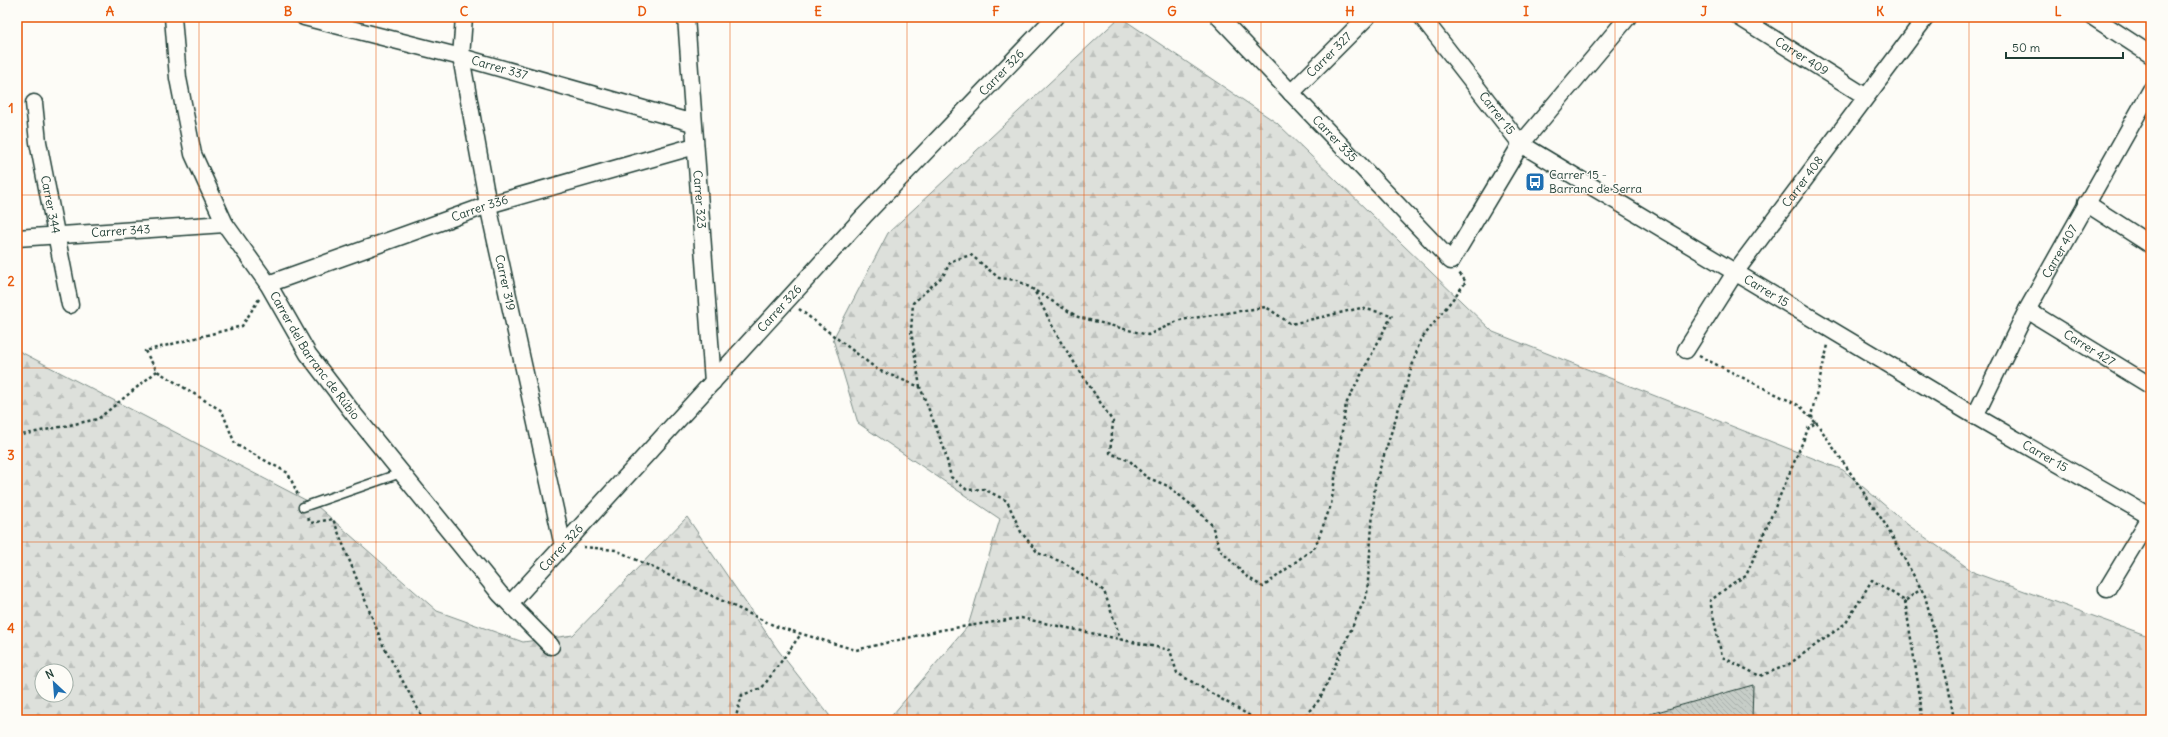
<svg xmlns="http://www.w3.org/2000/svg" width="2168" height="737" viewBox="0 0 2168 737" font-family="Delius,sans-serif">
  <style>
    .forest { fill: url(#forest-firs); stroke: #7e8e88; fill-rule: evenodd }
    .building { fill: url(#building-back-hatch); stroke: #1f3d34 }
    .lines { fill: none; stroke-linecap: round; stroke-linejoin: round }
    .service-casing { stroke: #1f3d34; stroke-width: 11 }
    .minor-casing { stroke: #1f3d34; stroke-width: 19 }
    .path { stroke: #1f3d34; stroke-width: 2.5; stroke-dasharray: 3 3; stroke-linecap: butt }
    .service { stroke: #fdfcf7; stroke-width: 8 }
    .minor { stroke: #fdfcf7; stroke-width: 16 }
    .grid { fill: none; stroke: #e8590c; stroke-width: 1; stroke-opacity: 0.55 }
    .labels { text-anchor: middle; stroke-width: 3; stroke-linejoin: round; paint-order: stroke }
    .street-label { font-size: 12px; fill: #1f3d34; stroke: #fdfcf7 }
    .poi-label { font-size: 12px; fill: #1f3d34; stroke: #fdfcf7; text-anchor: start }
    .neatline { fill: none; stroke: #e8590c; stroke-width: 1.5 }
    .grid-label { font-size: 13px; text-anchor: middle; font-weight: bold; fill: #e8590c }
  </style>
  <defs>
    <pattern id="forest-firs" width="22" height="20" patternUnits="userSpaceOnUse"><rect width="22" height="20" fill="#dde0db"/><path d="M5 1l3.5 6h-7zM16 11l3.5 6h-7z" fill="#bdc1bd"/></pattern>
    <pattern id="building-back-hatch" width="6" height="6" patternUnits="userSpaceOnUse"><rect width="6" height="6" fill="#c6cdc7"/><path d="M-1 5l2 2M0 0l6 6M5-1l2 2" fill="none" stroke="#aab1ac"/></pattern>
  </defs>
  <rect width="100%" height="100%" fill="#fdfcf7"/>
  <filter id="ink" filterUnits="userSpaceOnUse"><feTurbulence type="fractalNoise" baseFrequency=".025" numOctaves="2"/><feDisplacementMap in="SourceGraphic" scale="8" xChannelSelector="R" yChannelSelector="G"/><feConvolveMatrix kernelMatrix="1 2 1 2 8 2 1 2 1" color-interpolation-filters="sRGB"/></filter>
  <g filter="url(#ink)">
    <path class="forest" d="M1120 17 1277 123 1493 332 1843 470 1908 525 1975 573 2151 637V720H888L968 626 1000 519 858 423 833 339 888 233Z
      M17 350 317 506 437 611 523 642 573 635 687 517 778 650 833 720H17ZM42 671H66V695H42Z"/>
    <path class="building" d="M1753 685 1752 720H1643V716Z"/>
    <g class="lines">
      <g class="service-casing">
        <path id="service" d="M303 507 401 473"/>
      </g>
      <g class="minor-casing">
        <g id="minor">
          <path id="s1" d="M173 17 178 78 193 154 225 224 268 284 308 354 353 413 500 594 551 646"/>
          <path id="s2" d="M304 17 461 57 693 123"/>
          <path id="s3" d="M464 17 461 57 488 205 563 546"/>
          <path id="s4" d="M686 17 713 382"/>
          <path id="s5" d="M1219 17 1451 261 1521 144 1628 17"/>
          <path id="s6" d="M1422 17 1521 144 1975 416 2151 517"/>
          <path id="s7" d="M1739 17 1865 96"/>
          <path d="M2093 17 2151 55"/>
          <path id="s8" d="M1291 93 1367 17"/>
          <path id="s9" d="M34 103 38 142 70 305"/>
          <path d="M2086 203 2151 245"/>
          <path id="s10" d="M17 238 225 224"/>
          <path id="s11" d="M268 284 488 205 695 146"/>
          <path id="s12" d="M2027 310 2151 386"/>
          <path id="s13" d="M1686 350 1736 271 1926 17"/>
          <path id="s14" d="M1975 416 2027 310 2151 90"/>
          <path d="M2107 589 2151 516"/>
          <path id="s15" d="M510 604 864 216 1055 17"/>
        </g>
      </g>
      <path class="path" d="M259 299 242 326 145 351 157 371 222 411 235 444 288 473 299 497
        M799 309 878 370 920 387 944 448 951 477 967 490 984 489 1007 501 1021 532 1038 553 1065 563 1104 591 1121 640
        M1699 356 1800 406 1816 423 1809 427 1746 576 1733 583 1710 601 1722 657 1760 676 1788 665 1846 623 1872 580 1905 601 1921 589
        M17 360V359
        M920 387 911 331 913 303 943 276 951 261 971 255 999 278 1017 280 1034 290 1059 339 1113 422 1110 453 1130 461 1146 477 1168 486 1195 508 1212 525 1220 550 1246 576 1263 587 1315 547 1331 505 1346 404 1392 315 1361 308 1291 324 1266 307 1180 320 1148 335 1078 317 1034 290
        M1813 418 1811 416 1828 345
        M1816 422 1885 524 1925 596 1948 684 1954 720
        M17 436 98 419 157 371
        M308 518 311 523 333 519 383 645 424 720
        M583 547 616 550 775 626 856 650 941 630 1021 618 1170 650 1177 673 1257 720
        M1905 601 1920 696 1922 720
        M735 720 742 695 762 688 801 634
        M1301 720 1320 699 1367 594 1375 484 1420 341 1466 282 1459 273"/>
      <use href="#service" class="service"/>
      <use href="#minor" class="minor"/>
    </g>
  </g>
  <path class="grid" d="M199 17V720M376 17V720M553 17V720M730 17V720M907 17V720M1084 17V720M1261 17V720M1438 17V720M1615 17V720M1792 17V720M1969 17V720M17 195H2151M17 368H2151M17 542H2151"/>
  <defs>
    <g id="bus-square" transform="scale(1)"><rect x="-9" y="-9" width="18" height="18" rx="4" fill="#1f6fb2" stroke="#fdfcf7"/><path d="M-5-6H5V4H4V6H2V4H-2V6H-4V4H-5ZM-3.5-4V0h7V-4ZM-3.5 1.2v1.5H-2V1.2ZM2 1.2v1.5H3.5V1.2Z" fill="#fff"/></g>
  </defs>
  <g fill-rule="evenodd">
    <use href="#bus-square" x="1535" y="182"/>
  </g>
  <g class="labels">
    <g class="street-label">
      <text dy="4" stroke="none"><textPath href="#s8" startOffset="54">Carrer 327</textPath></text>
      <text dy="4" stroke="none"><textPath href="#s7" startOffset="74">Carrer 409</textPath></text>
      <text dy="4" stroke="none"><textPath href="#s2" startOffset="202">Carrer 337</textPath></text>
      <text dy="4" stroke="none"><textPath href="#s15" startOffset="724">Carrer 326</textPath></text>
      <text dy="4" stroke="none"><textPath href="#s6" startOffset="122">Carrer 15</textPath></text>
      <text dy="4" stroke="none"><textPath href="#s5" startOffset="168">Carrer 335</textPath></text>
      <text dy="4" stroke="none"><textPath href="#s13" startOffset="205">Carrer 408</textPath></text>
      <text dy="4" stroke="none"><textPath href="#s4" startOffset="183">Carrer 323</textPath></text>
      <text dy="4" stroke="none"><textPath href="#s9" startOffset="103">Carrer 344</textPath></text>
      <text dy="4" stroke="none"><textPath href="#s11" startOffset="225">Carrer 336</textPath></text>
      <text dy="4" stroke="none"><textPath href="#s10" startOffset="104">Carrer 343</textPath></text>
      <text dy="4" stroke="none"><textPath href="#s14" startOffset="185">Carrer 407</textPath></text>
      <text dy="4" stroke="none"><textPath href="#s3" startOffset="270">Carrer 319</textPath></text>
      <text dy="4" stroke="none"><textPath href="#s6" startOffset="447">Carrer 15</textPath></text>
      <text dy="4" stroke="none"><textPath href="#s15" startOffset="400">Carrer 326</textPath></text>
      <text dy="4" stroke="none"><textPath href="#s12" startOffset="73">Carrer 427</textPath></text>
      <text dy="4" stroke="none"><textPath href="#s1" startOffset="375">Carrer del Barranc de Rúbio</textPath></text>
      <text dy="4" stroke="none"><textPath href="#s6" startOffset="771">Carrer 15</textPath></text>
      <text dy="4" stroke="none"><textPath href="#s15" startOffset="76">Carrer 326</textPath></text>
    </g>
    <g class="poi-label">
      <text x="1549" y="179">Carrer 15 -<tspan x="1549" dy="14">Barranc de Serra</tspan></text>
    </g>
  </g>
  <rect width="2168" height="737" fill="none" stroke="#fdfcf7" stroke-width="44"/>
  <g transform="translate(54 683) rotate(334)"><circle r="19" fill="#fdfcf7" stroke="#a4b0a9"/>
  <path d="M0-3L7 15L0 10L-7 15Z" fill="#1f6fb2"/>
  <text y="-6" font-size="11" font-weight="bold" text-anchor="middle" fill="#1f3d34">N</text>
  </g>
  <path d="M2006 52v6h117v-6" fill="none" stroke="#1f3d34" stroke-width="2"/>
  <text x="2012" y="52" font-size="12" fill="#1f3d34" stroke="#fdfcf7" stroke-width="3" paint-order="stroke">50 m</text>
  <rect x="22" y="22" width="2124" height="693" class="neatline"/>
  <g class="grid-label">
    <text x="110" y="16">A</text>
    <text x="288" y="16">B</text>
    <text x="464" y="16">C</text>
    <text x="642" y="16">D</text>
    <text x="818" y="16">E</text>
    <text x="996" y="16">F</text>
    <text x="1172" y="16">G</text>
    <text x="1350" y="16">H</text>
    <text x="1526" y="16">I</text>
    <text x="1704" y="16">J</text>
    <text x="1880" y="16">K</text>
    <text x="2058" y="16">L</text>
    <text x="11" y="113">1</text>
    <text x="11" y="286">2</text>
    <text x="11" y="460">3</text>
    <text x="11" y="633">4</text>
  </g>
</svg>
